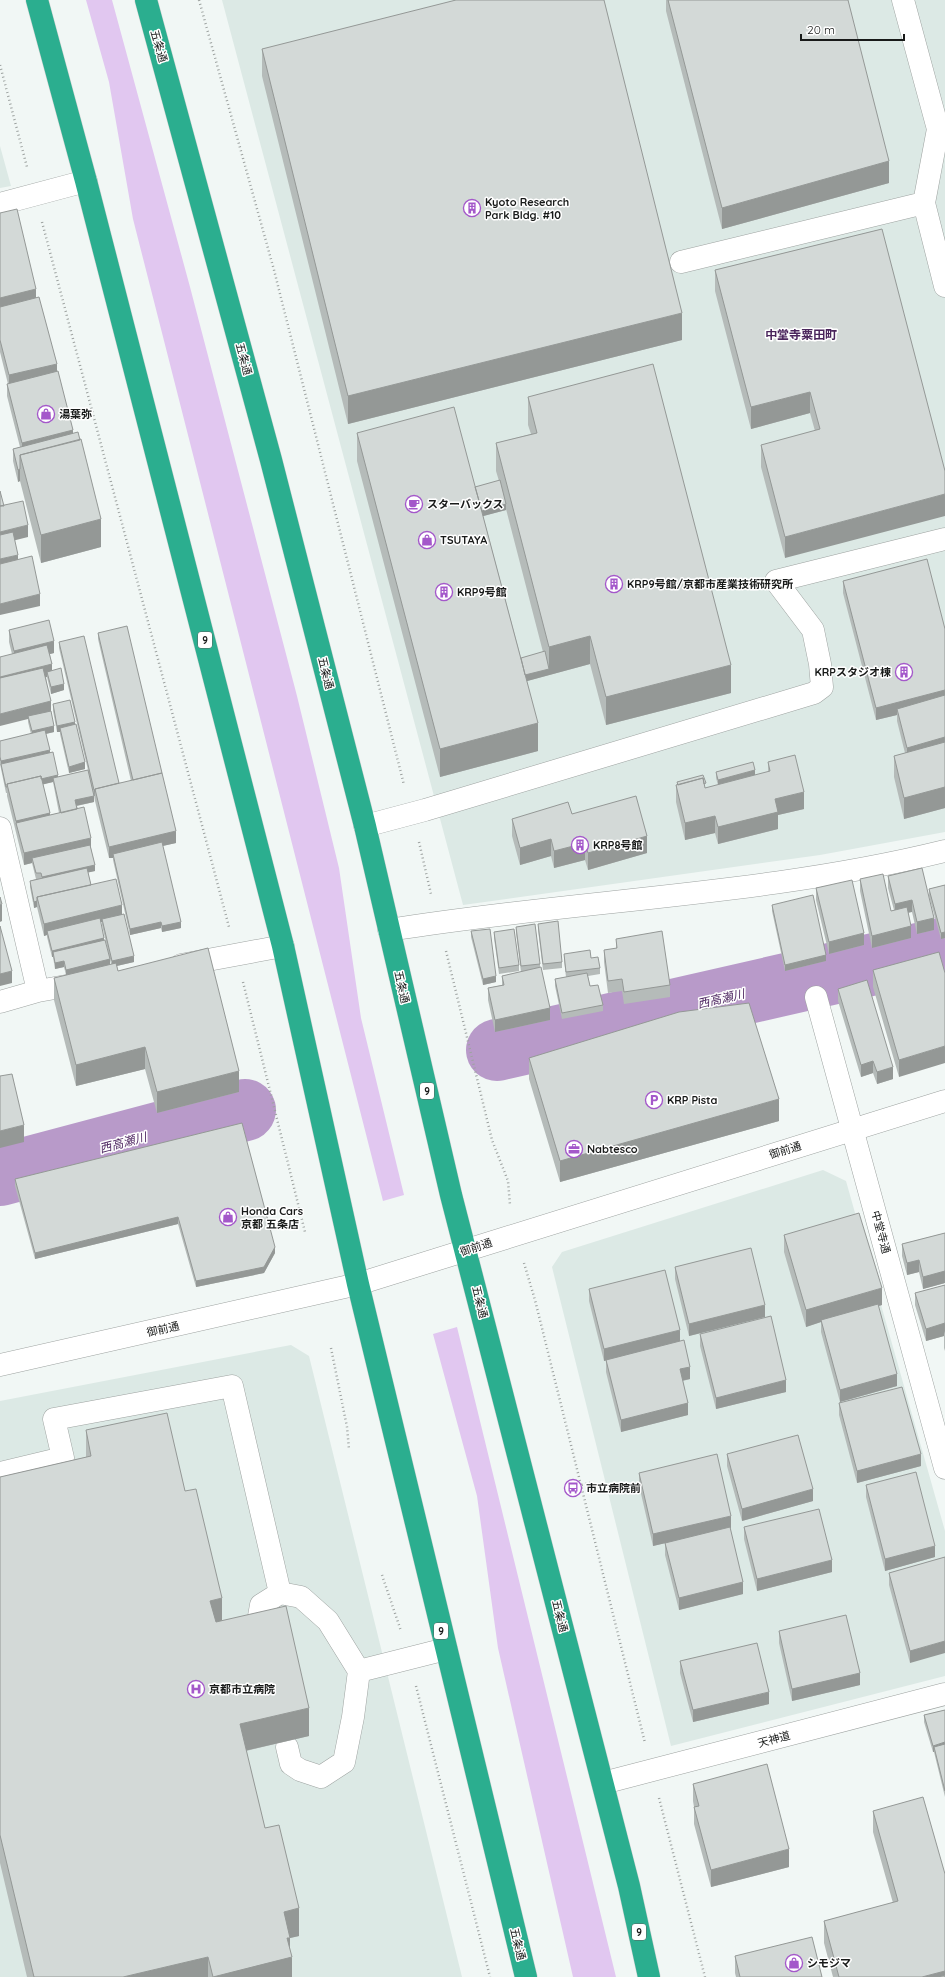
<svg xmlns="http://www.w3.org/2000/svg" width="945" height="1977" viewBox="0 0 945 1977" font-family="Quicksand,'Noto Sans JP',sans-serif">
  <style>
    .built { fill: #dce9e5 }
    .green { fill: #e1c7f0 }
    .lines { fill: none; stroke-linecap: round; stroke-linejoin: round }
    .river { stroke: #b89ac9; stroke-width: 62 }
    .minor-casing { stroke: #9ea3a1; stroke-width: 23 }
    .highway-casing { stroke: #d1d1d1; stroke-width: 23 }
    .path { stroke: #9ea3a1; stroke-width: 2.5; stroke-dasharray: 1 3; stroke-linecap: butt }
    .minor { stroke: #fff; stroke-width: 22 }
    .highway { stroke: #2bae8f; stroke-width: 22 }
    .wall { fill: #b5bbb9; fill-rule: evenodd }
    .shaded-wall { fill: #949896 }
    .building { fill: #d3d9d7; stroke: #949896 }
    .labels { text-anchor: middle; stroke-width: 3; stroke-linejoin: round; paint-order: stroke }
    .shield { fill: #fff; stroke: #5d5f5e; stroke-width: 1 }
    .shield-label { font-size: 10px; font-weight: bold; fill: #181a19 }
    .street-label { font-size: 11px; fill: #181a19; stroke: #fff }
    .poi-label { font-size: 11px; font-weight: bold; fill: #181a19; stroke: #fff; text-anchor: start }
    .neighbourhood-label { font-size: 12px; font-weight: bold; fill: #4a255c; stroke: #fff }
    .water-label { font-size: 12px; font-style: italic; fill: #512a64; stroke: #fff }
  </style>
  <rect width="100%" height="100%" fill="#f1f7f5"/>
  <path class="built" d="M222 0H945V832L820 855 463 905Z
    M0 146 11 186 0 188Z
    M823 1170 846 1181 945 1531V1676L671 1746 552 1267 562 1252Z
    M291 1345 309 1356 462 1977H0V1401Z"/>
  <path class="green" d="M86 0H112L190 287 297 696 339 868 361 1018 404 1195 383 1201 133 219 109 82Z
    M457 1327 616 1977H573L498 1648 477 1496 433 1334Z"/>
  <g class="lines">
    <path class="river" d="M497 1050 945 948
      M0 1175 245 1110"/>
    <g class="minor-casing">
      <path id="minor" d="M903 0 938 129 924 203 945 286
        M0 204 86 181
        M681 262 924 203
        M365 826 425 810 814 693 822 687 820 664 813 630 776 581 945 539
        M0 828 38 991
        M389 930C573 900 763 896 945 851
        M181 965 283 946
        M816 997 945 1468
        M0 1002 38 991 83 983
        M0 1365 358 1284 945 1101
        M0 1473 63 1458 54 1419 232 1386 280 1593
        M257 1628 261 1605 280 1593 301 1597 328 1621 359 1671
        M287 1747 291 1764 300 1770 321 1777 344 1762 353 1717 359 1671 446 1649
        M603 1783 945 1694"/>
    </g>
    <g class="highway-casing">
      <path id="highway" d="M37 0 86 181 283 946 358 1284 526 1977
        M146 0 271 460 365 826 451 1195 629 1886 649 1977"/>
    </g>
    <path class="path" d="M199 0 274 270 404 785
      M0 65 27 167
      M42 222 229 927
      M419 842 431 894
      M446 951 492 1140 508 1181 510 1205
      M243 982 305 1232
      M524 1263 535 1300 645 1743
      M331 1348 347 1427 349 1449
      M574 1487 593 1482
      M382 1575 401 1631
      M416 1686 490 1977
      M659 1798 705 1977"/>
    <use href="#minor" class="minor"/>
    <use href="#highway" class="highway"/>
  </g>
  <path class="wall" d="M666 0H848L889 183 722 229 666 11Z
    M262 49 682 340 348 424 262 76Z
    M0 213 36 298 57 371 73 433 101 547 41 563 20 481 18 482 13 461V449L20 447 7 396V384H8L0 352Z
    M882 229 785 558 761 467V445L815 431 810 413 751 429 715 291V270Z
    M528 397 731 693 606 725 590 664 527 681 538 751 440 777 357 461V433L475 487 499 481 496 471V443L531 434 528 425ZM506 509 543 652 521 658 483 516 506 510Z
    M843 581 945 629V808L904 819 894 777V756L905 753 897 721V715L876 720 843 593Z
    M9 630 54 653 50 654 52 670 64 690 51 694 47 677H46L54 732 46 734 50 752 58 777 88 770 59 648V642L119 783 131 781 98 639V633L176 843 162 846 181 928 162 932 161 928 130 935 113 860V858H109L95 801V796H94V802L77 806 91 848 95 871 88 872 91 885 122 915 134 962 117 966 118 971 239 1092 157 1113 145 1069 76 1086 54 1000V978L66 975 64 967 55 969 53 957H52L47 937V935L44 936 37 907 34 908 30 887V881L36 879 32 863 24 865 7 796V793H6L0 764V741L31 734 28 722V719L9 642ZM53 782 59 813 50 815 43 784ZM100 922H102V925L111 964H110Z
    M53 704 75 724 85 769 69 773 60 734V732H57L53 711Z
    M768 762 804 809 778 815V829L718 844 715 833 685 840 676 802V785H677V782L706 788 718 785 716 778V772L755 775 768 772Z
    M572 814 647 853 588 870 585 860 554 868 551 856 520 865 512 836V819Z
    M922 868 934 930 917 934 912 912H908L911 938 872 948 860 891V879L891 911 894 910 888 888V876Z
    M945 885V938L941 939 929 896V889Z
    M816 888 864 945 829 954 816 900Z
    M772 905 826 961 785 971 772 911Z
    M538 924 562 962V968L543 970 538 930Z
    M516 927 540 964V967L550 1020 495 1032 488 1000V988L502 985V976L521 972 516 933Z
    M471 931 496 982 483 985 471 937Z
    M494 932 519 965V971L499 974 494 938Z
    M616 939 670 985V997L624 1004 622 991 608 993 604 962V950L616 949Z
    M564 954 591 958 600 968V974L588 976 590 986 603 1005V1011L562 1019 555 986V979L566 977 564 960Z
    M873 970 945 973 899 1077 873 987Z
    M838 989 893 1079 877 1084 873 1073 861 1077 838 1001Z
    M529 1058 779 1121 560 1182 529 1079Z
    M242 1123 275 1253 264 1273 196 1287 178 1224 35 1259 15 1186V1179Z
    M945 1233V1283L923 1289 919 1272 907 1275 902 1256V1244Z
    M784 1235 882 1305 878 1306 897 1386 840 1402 821 1332V1322L806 1327 784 1252Z
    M675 1267 765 1317 689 1336 675 1279Z
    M945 1285V1351L944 1348V1336L926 1341 915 1305V1293Z
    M589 1289 680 1341 690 1379 683 1381 688 1415 621 1432 606 1372V1360L604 1361 589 1301Z
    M700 1334 786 1392 716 1409 700 1346Z
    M839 1403 921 1466 857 1483 839 1415Z
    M86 1430 185 1491 222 1621 309 1736 246 1751 265 1828 299 1936 290 1938V1949L292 1977H27L0 1863V1477L86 1457Z
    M727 1454 813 1501 742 1521 727 1466Z
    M639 1473 731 1528H730L743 1594 679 1610 665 1555V1543L653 1546 639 1485Z
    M866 1485 935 1557 885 1571 866 1497Z
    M744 1527 832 1572 757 1591 744 1539Z
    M945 1557 910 1663 889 1585V1573Z
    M779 1631 860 1685 792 1701 779 1643Z
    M680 1661 769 1704 693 1722 680 1673Z
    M945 1710V1797L934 1752H933L924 1722V1715Z
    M693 1784 789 1867 711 1887 694 1824V1807L693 1801Z
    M873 1811 945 1977H833L824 1943V1921L893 1903 873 1832Z
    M735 1956 822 1977H736L735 1973Z"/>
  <path class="shaded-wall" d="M889 161V183L722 229V208Z
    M36 289V301L0 310V298Z
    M682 313V340L348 424V396Z
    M57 364V375L9 387V375Z
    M810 392V413L751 429V407Z
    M73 430V442L22 455V443Z
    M20 469V481L18 482V470Z
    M945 494V516L785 558V537Z
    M506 504V510L476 518V512Z
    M101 519V547L41 563V535Z
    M28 525V537L0 544V532Z
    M18 555V566L0 571V559Z
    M40 594V606L0 615V604Z
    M590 636V664L520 683V676L549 669V647Z
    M54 641V653L14 663V651Z
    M52 664V676L47 672V677L0 689V677Z
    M731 665V693L606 725V697Z
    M64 684V690L51 694V687Z
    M945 690V702L897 709V715L876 720V708Z
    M51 701V713L29 718 28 716V719L0 726V714Z
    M75 722V728H60V732H57V726Z
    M538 723V751L440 777V749Z
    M54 726V732L32 737V731Z
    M945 737V749L907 759V748Z
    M50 750V756L1 764V767V761Z
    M85 762V769L69 773V767Z
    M755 770V777L718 786V780Z
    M58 775V781L53 778V782L9 793 8 787Z
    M945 787V808L904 819V798Z
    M94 790H95L94 802 75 806V800L94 796Z
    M804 792V809L778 815V829L718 844V827L775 799Z
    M50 813V825L16 823V833V821Z
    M715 816V833L685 840V823Z
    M176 831V843L114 857 113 854V858H109V847Z
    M647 836V853L588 870V853Z
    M91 838V849L32 858V863L24 865V853Z
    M551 839V856L520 865V848Z
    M585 843V860L554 868V851Z
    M95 865V871L42 883V877Z
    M912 900V912L895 916V904Z
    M37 901V907L34 908V902Z
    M2 904V921L0 922V905Z
    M122 905V917L102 919V922L48 935 47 931V935L44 936V924Z
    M934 918V930L917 934V922Z
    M161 922V928L130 935V929Z
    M181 922V928L162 932V926Z
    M911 926V938L872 948V936Z
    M945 932V938L941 939V933Z
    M864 933V945L829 954V942Z
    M104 938V944L53 952V957H52V951Z
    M826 955V961L785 971V965Z
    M134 956V962L112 967V961Z
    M110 959V966L66 976V970Z
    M64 961V967L55 969V963Z
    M12 971V983L0 986V974Z
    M496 976V982L483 985V979Z
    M550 1008V1020L495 1032V1020Z
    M945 1046V1063L899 1077V1060Z
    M145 1047V1069L76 1086V1065Z
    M873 1061V1073L861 1077V1065Z
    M893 1067V1079L877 1084V1072Z
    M239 1071V1092L157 1113V1092Z
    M779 1099V1121L560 1182V1161Z
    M24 1125V1142L0 1148V1131Z
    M178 1217V1224L35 1259V1253Z
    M275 1247V1253L264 1273 196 1287V1281Z
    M919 1260V1272L907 1275V1263Z
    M945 1271V1283L923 1289V1277Z
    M882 1288V1305L821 1322V1320V1322L806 1327V1310Z
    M765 1305V1317L689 1336V1324Z
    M945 1323V1334L944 1331V1336L926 1341V1329Z
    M680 1330V1342L604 1361V1349Z
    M690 1367V1379L680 1381V1369Z
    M897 1374V1386L840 1402V1390Z
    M786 1380V1392L716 1409V1398Z
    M688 1403V1415L621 1432V1420Z
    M921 1454V1466L857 1483V1471Z
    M813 1489V1501L742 1521V1509Z
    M731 1516V1528L653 1546V1534Z
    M935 1546V1557L885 1571V1559Z
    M832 1560V1572L757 1591V1579Z
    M743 1582V1594L679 1610V1598Z
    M222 1598V1626L210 1629V1601Z
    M945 1641V1653L910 1663V1651Z
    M860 1673V1685L792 1701V1689Z
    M769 1692V1704L693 1722V1710Z
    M309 1708V1736L240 1752V1724Z
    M945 1742V1749L934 1747V1752H933V1746Z
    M789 1849V1867L711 1887V1870Z
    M299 1908V1936L290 1938V1958L292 1957V1977H213L284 1912Z
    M208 1957V1977H123Z
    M945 1971V1977H922Z"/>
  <path class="building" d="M456 0H604L682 313 348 396 262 49Z
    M668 0H848L889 161 722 208Z
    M17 209 36 289 0 298V213Z
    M882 229 945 471V494L785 537 761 445 820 429 810 392 751 407 715 270Z
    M39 297 57 364 9 375 0 340V307Z
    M653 364 731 665 606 697 590 636 549 647 496 443 537 433 528 397Z
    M58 371 73 430 22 443 7 384Z
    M454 407 538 723 440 749 357 433Z
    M78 432 80 440 20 455V469L18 470 13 449Z
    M81 439 101 519 41 535 20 455Z
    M500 480 506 504 482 511 475 487Z
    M0 491 4 506H0Z
    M23 501 28 525 0 532V506Z
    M13 532 18 555 0 559V535Z
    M32 556 40 594 0 604V564Z
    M927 559 945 629V690L876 708 843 581Z
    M49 620 54 641 14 651 9 630Z
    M127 626 162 773 133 780 98 633Z
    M84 636 119 783 95 789V790H94L59 642Z
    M47 645 52 664 0 677V657Z
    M545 651 549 669 525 675 521 658Z
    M43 668 51 701 0 714V678Z
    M61 668 64 684 51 687 47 672Z
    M945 695V737L907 748 897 709Z
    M70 700 75 722 57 726 53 704Z
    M51 711 54 726 32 731 28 716Z
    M76 724 85 762 69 767 60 728Z
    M45 730 50 750 1 761 0 757V741Z
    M945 742V787L904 798 894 756Z
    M53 752 58 775 41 779V776L7 784V787H6L1 764Z
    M795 755 804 792 775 799 778 812 718 827 715 816 685 823 676 785 703 778 705 788 770 771 768 762Z
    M753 762 755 770 718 780 716 772Z
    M88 770 94 796 75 800 77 809 61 813 53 778Z
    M162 773 176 831 109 847 95 789Z
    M703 775 706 783 704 784 703 778 678 785 677 782Z
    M41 776 50 813 16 821 7 784Z
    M636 796 647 836 588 853 585 843 554 851 551 839 520 848 512 819 568 802 572 814Z
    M84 807 91 838 24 853 16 823Z
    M162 842 181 922 162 926 161 922 130 929 113 854Z
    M90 845 95 865 42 877 41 873H36L32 858Z
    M87 868 91 885 37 897V901L34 902 30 881Z
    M922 868 934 918 917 922 912 900 895 904 888 876Z
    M883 874 891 911 907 907 911 926 872 936 860 879Z
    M116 879 122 905 44 924 37 897Z
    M852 880 864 933 829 942 816 888Z
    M945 885V932L941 933 929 889Z
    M813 895 826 955 785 965 772 905Z
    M0 897 2 904 0 905Z
    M124 914 134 956 112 961 102 919Z
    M100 918 104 938 52 951 47 931Z
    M558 921 562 962 543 964 538 924Z
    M535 924 540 964 521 966 516 927Z
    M0 926 12 971 0 974Z
    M490 929 496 976 483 979 471 931Z
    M514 929 519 965 499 968 494 932Z
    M662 931 670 985 624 992 622 979 608 981 604 950 617 948 616 939Z
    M105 940 110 959 66 970 64 961 55 963 53 952Z
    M208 948 239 1071 157 1092 145 1047 76 1065 54 978 116 963 118 971Z
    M590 950 591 958 598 957 600 968 566 972 564 954Z
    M939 952 945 973V1046L899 1060 873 970Z
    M541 967 550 1008 495 1020 488 988 504 985 502 976Z
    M587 973 590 986 598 985 603 1005 562 1013 555 979Z
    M867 980 893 1067 877 1072 873 1061 861 1065 838 989Z
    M749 1003 779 1099 560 1161 529 1058 679 1012Z
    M12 1074 24 1125 0 1131V1076Z
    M242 1123 275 1247 264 1267 196 1281 178 1217 35 1253 15 1179Z
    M859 1213 882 1288 806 1310 784 1235Z
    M945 1233V1271L923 1277 919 1260 907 1263 902 1244Z
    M751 1248 765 1305 689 1324 675 1267Z
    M665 1270 680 1330 604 1349 589 1289Z
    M945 1285V1323L926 1329 915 1293Z
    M878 1304 897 1374 840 1390 821 1320Z
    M771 1316 786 1380 716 1398 700 1334Z
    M684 1340 690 1367 680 1369 688 1403 621 1420 606 1360Z
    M902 1387 921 1454 857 1471 839 1403Z
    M167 1413 185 1491 196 1489 222 1598 210 1601 216 1622 286 1606 309 1708 240 1724 265 1828 279 1825 299 1908 284 1912 290 1938H287L292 1957 213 1977 208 1957 123 1977H34L0 1835V1477L91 1456 86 1430Z
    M798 1435 813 1489 742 1509 727 1454Z
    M717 1454 731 1516 653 1534 639 1473Z
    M916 1472 935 1546 885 1559 866 1485Z
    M819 1509 832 1560 757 1579 744 1527Z
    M730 1527 743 1582 679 1598 665 1543Z
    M945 1557V1641L910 1651 889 1573Z
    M846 1615 860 1673 792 1689 779 1631Z
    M757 1643 769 1692 693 1710 680 1661Z
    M945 1710V1742L933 1746 924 1715Z
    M945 1744V1791L934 1747Z
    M767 1764 789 1849 711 1870 694 1807 699 1806 693 1784Z
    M923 1797 945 1874V1971L922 1977H839L824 1921 898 1901 873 1811Z
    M812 1937 822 1977H740L735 1956Z
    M945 1975V1977H938Z"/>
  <defs>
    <g id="building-ring" transform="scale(0.9)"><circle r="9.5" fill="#fff" stroke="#a458ca" stroke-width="1.5"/><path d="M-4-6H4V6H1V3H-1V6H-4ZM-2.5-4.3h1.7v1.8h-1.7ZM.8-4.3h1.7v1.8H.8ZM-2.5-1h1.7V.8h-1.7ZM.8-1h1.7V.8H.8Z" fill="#a458ca"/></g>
    <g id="shop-ring" transform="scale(0.9)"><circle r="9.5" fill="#fff" stroke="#a458ca" stroke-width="1.5"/><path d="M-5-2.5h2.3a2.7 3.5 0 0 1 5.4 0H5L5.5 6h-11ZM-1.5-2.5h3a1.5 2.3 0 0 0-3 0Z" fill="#a458ca"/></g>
    <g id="cafe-ring" transform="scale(0.9)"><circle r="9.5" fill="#fff" stroke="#a458ca" stroke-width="1.5"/><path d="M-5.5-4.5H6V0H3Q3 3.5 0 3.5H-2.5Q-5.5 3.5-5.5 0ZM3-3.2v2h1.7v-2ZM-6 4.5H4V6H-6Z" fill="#a458ca"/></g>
    <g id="parking-ring" transform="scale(0.9)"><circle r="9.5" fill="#fff" stroke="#a458ca" stroke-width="1.5"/><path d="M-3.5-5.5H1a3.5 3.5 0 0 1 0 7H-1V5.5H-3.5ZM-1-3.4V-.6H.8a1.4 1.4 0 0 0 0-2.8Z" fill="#a458ca"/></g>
    <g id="office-ring" transform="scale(0.9)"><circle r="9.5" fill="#fff" stroke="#a458ca" stroke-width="1.5"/><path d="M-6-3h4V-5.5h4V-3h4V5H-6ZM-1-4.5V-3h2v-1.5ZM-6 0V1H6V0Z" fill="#a458ca"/></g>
    <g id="bus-ring" transform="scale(0.9)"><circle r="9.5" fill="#fff" stroke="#a458ca" stroke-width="1.5"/><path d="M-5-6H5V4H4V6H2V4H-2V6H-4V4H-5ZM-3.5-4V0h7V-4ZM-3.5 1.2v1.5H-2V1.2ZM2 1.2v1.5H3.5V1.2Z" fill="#a458ca"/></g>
    <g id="hospital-ring" transform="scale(0.9)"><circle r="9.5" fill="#fff" stroke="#a458ca" stroke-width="1.5"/><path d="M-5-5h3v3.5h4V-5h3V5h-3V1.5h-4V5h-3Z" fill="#a458ca"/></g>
  </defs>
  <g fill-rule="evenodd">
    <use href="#building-ring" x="472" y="208"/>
    <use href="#shop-ring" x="46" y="414"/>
    <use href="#cafe-ring" x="414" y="504"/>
    <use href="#shop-ring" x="427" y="540"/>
    <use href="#building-ring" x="614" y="584"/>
    <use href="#building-ring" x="444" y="592"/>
    <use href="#building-ring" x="904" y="672"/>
    <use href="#building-ring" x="580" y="845"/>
    <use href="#parking-ring" x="654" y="1100"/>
    <use href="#office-ring" x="574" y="1149"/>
    <use href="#shop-ring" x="228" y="1217"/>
    <use href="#bus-ring" x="573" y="1488"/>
    <use href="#hospital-ring" x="196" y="1689"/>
    <use href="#shop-ring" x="794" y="1963"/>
  </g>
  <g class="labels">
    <g class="shield">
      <rect x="198" y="632" width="14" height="16" rx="3"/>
      <rect x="420" y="1083" width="14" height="16" rx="3"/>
      <rect x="434" y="1623" width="14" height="16" rx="3"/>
      <rect x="632" y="1924" width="14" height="16" rx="3"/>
    </g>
    <g class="shield-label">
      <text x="205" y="644">9</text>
      <text x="427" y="1095">9</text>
      <text x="441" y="1635">9</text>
      <text x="639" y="1936">9</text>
    </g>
    <g class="street-label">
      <text transform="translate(159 46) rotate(74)" y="4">五条通</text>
      <text transform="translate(244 359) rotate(75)" y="4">五条通</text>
      <text transform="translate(326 673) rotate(76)" y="4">五条通</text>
      <text transform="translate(402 987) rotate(77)" y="4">五条通</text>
      <text transform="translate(785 1150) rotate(-17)" y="4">御前通</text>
      <text transform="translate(881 1232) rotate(75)" y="4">中堂寺通</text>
      <text transform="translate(476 1247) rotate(-18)" y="4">御前通</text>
      <text transform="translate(480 1302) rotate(76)" y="4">五条通</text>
      <text transform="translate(163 1329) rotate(-13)" y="4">御前通</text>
      <text transform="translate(560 1616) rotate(76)" y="4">五条通</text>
      <text transform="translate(774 1739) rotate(-15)" y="4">天神道</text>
      <text transform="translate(518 1944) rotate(76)" y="4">五条通</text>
    </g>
    <g class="poi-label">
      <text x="485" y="206">Kyoto Research<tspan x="485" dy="13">Park Bldg. #10</tspan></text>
      <text x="59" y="418">湯葉弥</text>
      <text x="427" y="508">スターバックス</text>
      <text x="440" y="544">TSUTAYA</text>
      <text x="627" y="588">KRP9号館/京都市産業技術研究所</text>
      <text x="457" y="596">KRP9号館</text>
      <text x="891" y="676" text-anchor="end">KRPスタジオ棟</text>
      <text x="593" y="849">KRP8号館</text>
      <text x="667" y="1104">KRP Pista</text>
      <text x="587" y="1153">Nabtesco</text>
      <text x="241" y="1215">Honda Cars<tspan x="241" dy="13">京都 五条店</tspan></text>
      <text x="586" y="1492">市立病院前</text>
      <text x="209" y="1693">京都市立病院</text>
      <text x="807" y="1967">シモジマ</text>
    </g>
    <g class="neighbourhood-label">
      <text x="801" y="339">中堂寺粟田町</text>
    </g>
    <g class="water-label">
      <text transform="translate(721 999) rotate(-13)" y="4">西高瀬川</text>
      <text transform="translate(123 1143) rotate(-15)" y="4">西高瀬川</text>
    </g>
  </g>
  <path d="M801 34v6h103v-6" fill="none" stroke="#181a19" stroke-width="2"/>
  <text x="807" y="34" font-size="12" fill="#181a19" stroke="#ffffff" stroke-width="3" paint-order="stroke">20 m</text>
</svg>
